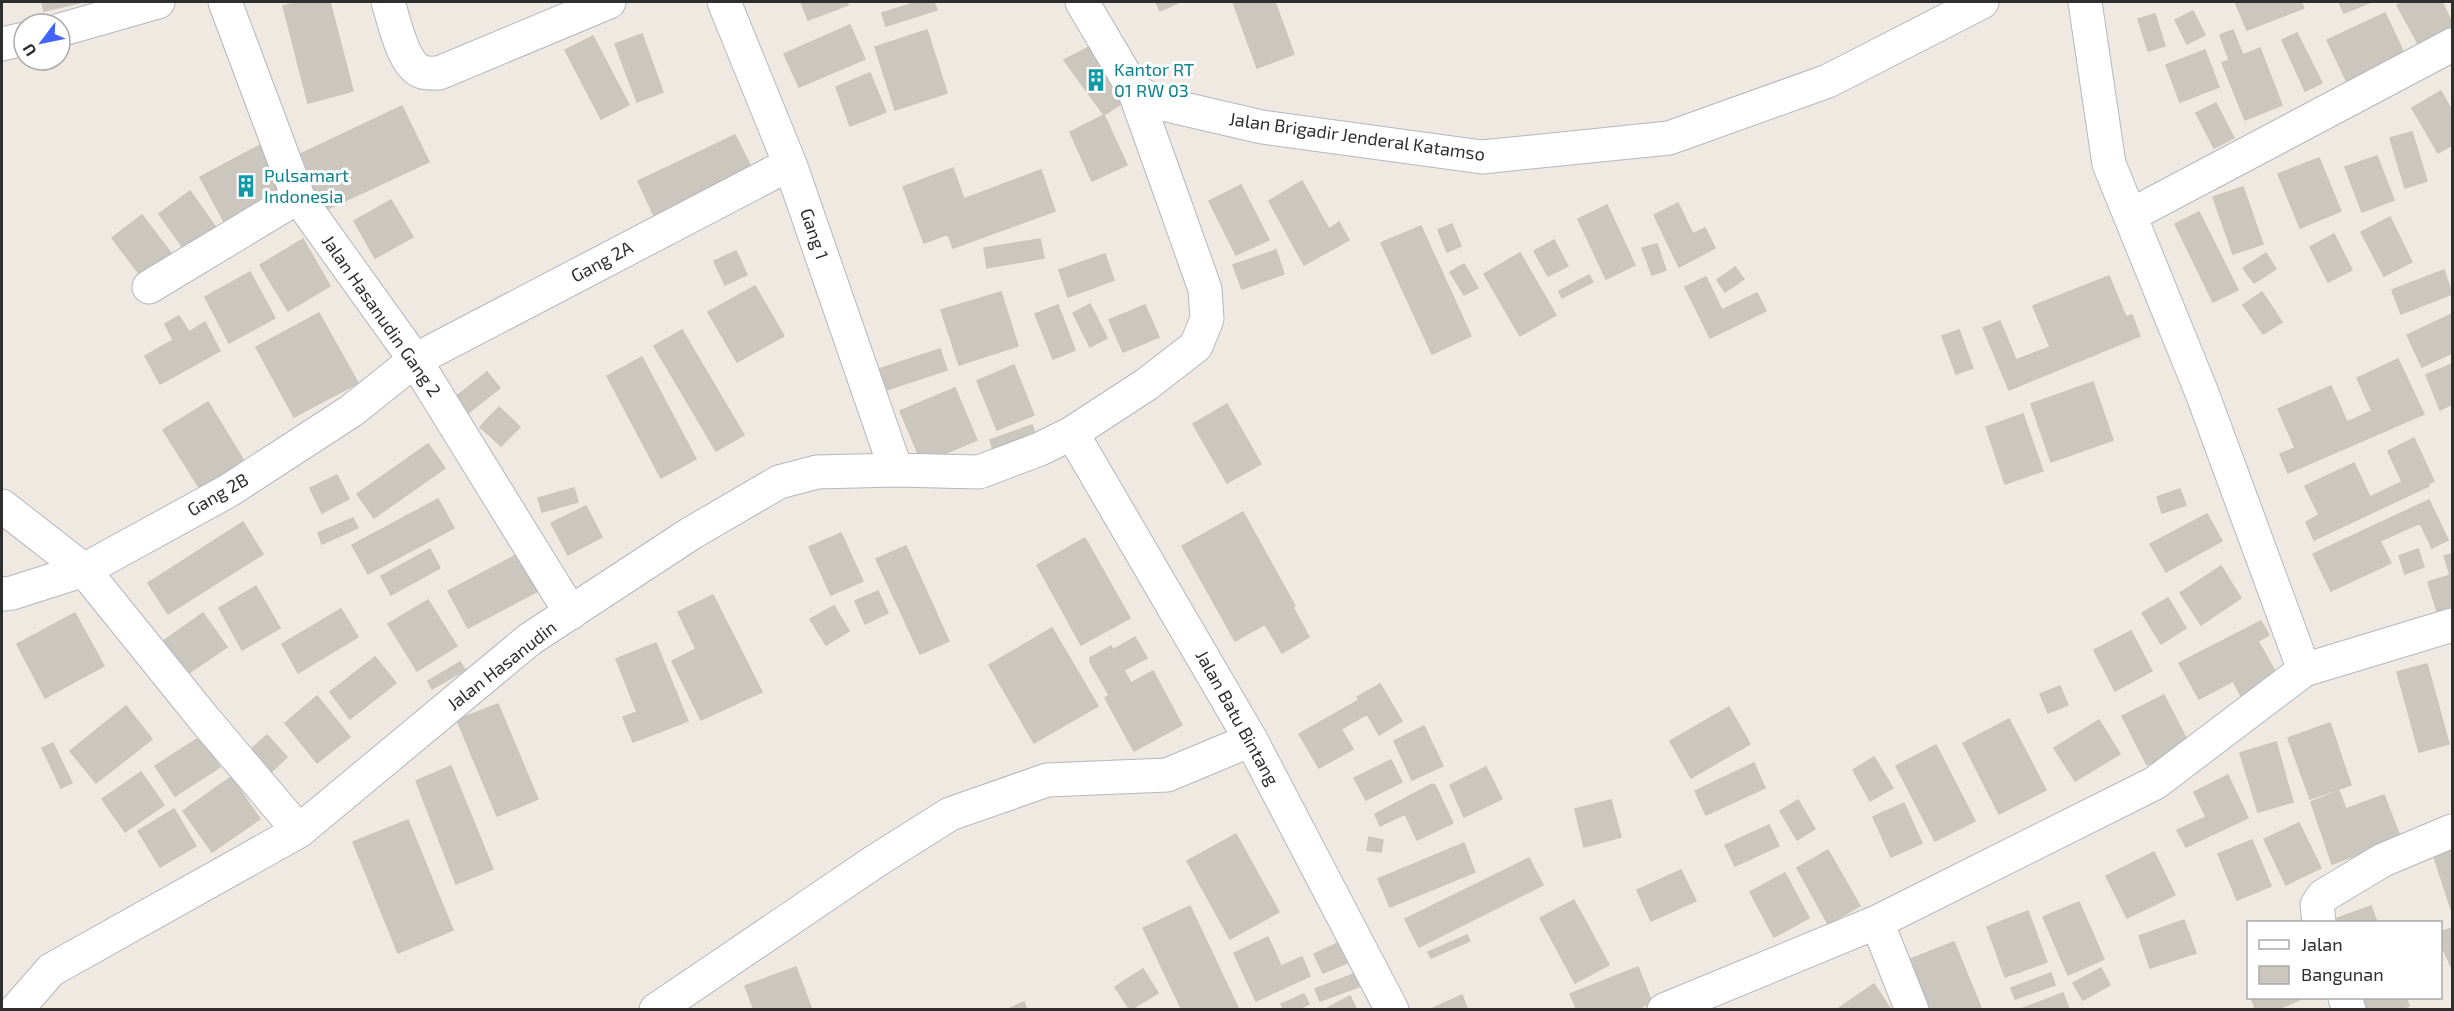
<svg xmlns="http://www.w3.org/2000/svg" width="2454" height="1011" viewBox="0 0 2454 1011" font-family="'Exo 2',sans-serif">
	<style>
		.building { fill: #cbc7bf; stroke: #cbc5ba; stroke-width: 1.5 }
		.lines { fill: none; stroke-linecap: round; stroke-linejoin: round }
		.minor-casing { stroke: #b4b7c1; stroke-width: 35 }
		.minor { stroke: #fff; stroke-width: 33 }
		.labels { text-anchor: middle; stroke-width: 6; stroke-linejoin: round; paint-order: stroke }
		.culture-label { font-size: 18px; fill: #0d838f; stroke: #fff; text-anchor: start }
		.street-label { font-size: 18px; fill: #2e2e2e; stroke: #fff }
	</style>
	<rect width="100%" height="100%" fill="#efe9e1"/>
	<path class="building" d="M42,2H83L44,11Z
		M299,2H330L353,91L308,103L283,6Z
		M801,2H847L848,5L808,20Z
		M917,2H934L937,10L886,26L882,13Z
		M1156,2H1180L1160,11Z
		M1233,2H1275L1294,54L1257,68Z
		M2235,2H2301L2304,8L2247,30Z
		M2339,2H2371L2344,13Z
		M2404,2H2442L2452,23V34L2421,49L2397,5Z
		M2193,11L2205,35L2187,44L2175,20Z
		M2385,13L2405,55L2347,82L2327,40Z
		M2155,14L2165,46L2148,51L2138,19Z
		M850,25L865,59L799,87L784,54Z
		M927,30L947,93L895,110L875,47Z
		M2233,30L2243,55L2260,48L2282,105L2245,120L2222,63L2229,60L2220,35Z
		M2297,33L2322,83L2305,91L2282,40Z
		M642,34L663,92L637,102L615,44Z
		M593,36L629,105L601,119L565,50Z
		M1089,47L1127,100L1104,115L1064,60Z
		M2205,50L2219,87L2180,102L2166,65Z
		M870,73L886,112L850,126L836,87Z
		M2441,91L2452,111V145L2438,153L2412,108Z
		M2216,103L2234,138L2214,148L2196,113Z
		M402,106L429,162L321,212L294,157Z
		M1104,115L1127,165L1092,181L1070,132Z
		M2412,132L2427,181L2405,188L2390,138Z
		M735,135L755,175L657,222L638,181Z
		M264,143L292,195L228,229L200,177Z
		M2377,156L2394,200L2362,212L2345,167Z
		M2319,158L2341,211L2300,228L2278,174Z
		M953,168L964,199L1041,170L1055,211L953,248L948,234L924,243L903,187Z
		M1302,181L1329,229L1339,222L1349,240L1304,265L1269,201Z
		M1241,185L1269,240L1236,255L1209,201Z
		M2243,187L2263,244L2233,254L2213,197Z
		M190,191L217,229L186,252L159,214Z
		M391,200L413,237L375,258L354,221Z
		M1678,203L1693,234L1705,228L1715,248L1679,267L1654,215Z
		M1607,205L1635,265L1606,279L1578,219Z
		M2199,212L2238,290L2213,302L2175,224Z
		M142,215L174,257L144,280L112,238Z
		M2390,217L2412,262L2384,276L2361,232Z
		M1452,224L1461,246L1447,252L1438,230Z
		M1421,226L1471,336L1432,354L1381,243Z
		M2334,234L2352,270L2328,282L2310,247Z
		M303,239L330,286L288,311L260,265Z
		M1040,239L1044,258L987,268L984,248Z
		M1554,240L1568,266L1548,276L1534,251Z
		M1657,244L1666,270L1652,275L1642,248Z
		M1276,250L1284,274L1242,289L1233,265Z
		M736,251L747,275L725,285L714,261Z
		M1520,253L1556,315L1520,336L1484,274Z
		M2266,253L2276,269L2254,283L2243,268Z
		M1105,254L1114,280L1068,297L1059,270Z
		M1464,264L1478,288L1464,295L1450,272Z
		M1735,267L1744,279L1725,292L1717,280Z
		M2444,270L2452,294L2401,314L2392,290Z
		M250,272L275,318L229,343L205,297Z
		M1589,275L1593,282L1562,298L1559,291Z
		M2109,276L2126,317L2132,315L2140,336L2009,390L1983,328L2000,321L2016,360L2050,347L2033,306Z
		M1706,277L1722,310L1757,293L1766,311L1710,338L1685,287Z
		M755,286L784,336L737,362L708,312Z
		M1001,292L1018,346L959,365L941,310Z
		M2262,292L2282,322L2263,334L2243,305Z
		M1090,304L1107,338L1090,347L1073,313Z
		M1058,305L1075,350L1053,359L1035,314Z
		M1145,305L1159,337L1123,352L1109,320Z
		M319,313L358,383L294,417L256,347Z
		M2452,314V353L2422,367L2407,335Z
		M179,316L189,332L205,322L220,351L160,384L145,356L173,340L165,324Z
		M682,330L744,435L716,451L654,346Z
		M1959,330L1973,368L1956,374L1942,336Z
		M940,349L947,370L883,391L876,370Z
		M642,357L696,459L661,478L607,376Z
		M2398,359L2424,414L2288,473L2280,454L2295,448L2278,409L2331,386L2347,422L2372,411L2357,378Z
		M2452,364V404L2440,410L2426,375Z
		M1014,365L1034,415L997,430L977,381Z
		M487,372L500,388L462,418L449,402Z
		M2093,382L2113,440L2051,462L2031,404Z
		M955,388L977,440L922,463L900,411Z
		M208,402L244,461L200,489L163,430Z
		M1227,404L1261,464L1227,483L1193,424Z
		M499,407L520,427L501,446L480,427Z
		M2023,414L2043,471L2005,484L1986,427Z
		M1032,425L1036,436L993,450L990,440Z
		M2414,438L2434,481L2428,484L2429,486L2314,540L2306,522L2319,515L2305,486L2354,463L2370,497L2402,482L2388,451Z
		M428,444L445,468L374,518L357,494Z
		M337,475L349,499L322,513L310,488Z
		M574,488L578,502L542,512L538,498Z
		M2180,489L2186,505L2162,513L2157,497Z
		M438,499L454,528L368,574L352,545Z
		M2429,500L2448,540L2432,548L2420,523L2380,541L2391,563L2331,591L2313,554Z
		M586,506L602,537L568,555L551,523Z
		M1243,512L1295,606L1293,607L1309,637L1282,653L1265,624L1235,641L1182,546Z
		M2207,514L2222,541L2166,572L2150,544Z
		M353,518L358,528L322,544L318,533Z
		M243,522L263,554L168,614L148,583Z
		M841,533L863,581L831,595L809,547Z
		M1085,538L1130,618L1081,645L1037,565Z
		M906,546L949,641L920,654L876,559Z
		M430,549L440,568L391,595L381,576Z
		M2418,549L2424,567L2405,574L2399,556Z
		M518,554L538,591L468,628L448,591Z
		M2452,554V606L2437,611L2428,582L2450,575L2444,556Z
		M2221,566L2241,598L2201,625L2180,593Z
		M256,586L280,628L242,650L219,608Z
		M878,591L888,613L865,624L855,601Z
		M713,595L762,692L701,720L672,661L696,649L678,612Z
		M2168,598L2186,628L2161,644L2142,613Z
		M428,600L457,646L417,671L388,624Z
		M834,606L849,631L826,645L810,619Z
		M341,609L358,637L298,673L282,644Z
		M75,613L104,666L45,698L17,644Z
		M203,613L227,647L186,675L162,642Z
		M2261,621L2269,635L2258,641L2281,682L2244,702L2233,681L2199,699L2179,663Z
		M1052,628L1098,706L1034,743L989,665Z
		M2131,631L2152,671L2115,691L2094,650Z
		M1135,637L1147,658L1124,670L1131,683L1153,671L1182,725L1134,751L1105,698L1109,695L1090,662V658L1111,646L1113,650Z
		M656,643L688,721L633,742L623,717L637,712L616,659Z
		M375,657L396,683L350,719L330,692Z
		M460,662L465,670L432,689L428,681Z
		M2427,664L2449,744L2419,752L2397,672Z
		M1380,684L1402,721L1379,735L1367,714L1341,729L1353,749L1319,768L1299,734L1359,700L1357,697Z
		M2060,686L2068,705L2048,713L2040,694Z
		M2164,695L2189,744L2147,765L2122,716Z
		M317,696L350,737L317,763L285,723Z
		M498,704L538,799L497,816L457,720Z
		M126,706L152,739L96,783L70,751Z
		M1729,707L1750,744L1691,778L1670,741Z
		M2009,719L2046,790L1999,814L1963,743Z
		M2099,720L2120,754L2075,781L2054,748Z
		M2330,723L2351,785L2310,799L2288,738Z
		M1424,726L1443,766L1412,780L1394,741Z
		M267,735L287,757L269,774L248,752Z
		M200,737L220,767L175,796L155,766Z
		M2276,742L2293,802L2258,812L2240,753Z
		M53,743L72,783L61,788L42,748Z
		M1936,745L1975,821L1935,841L1896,766Z
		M1874,757L1893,788L1870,801L1853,770Z
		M1391,760L1402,782L1366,800L1354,778Z
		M1754,763L1765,788L1706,815L1695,791Z
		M451,766L493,869L456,884L416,781Z
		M1486,767L1502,799L1464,817L1450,785Z
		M141,772L164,805L125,832L102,799Z
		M2228,775L2248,818L2186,847L2177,830L2206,817L2194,792Z
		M231,777L260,819L212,852L183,811Z
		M1432,784L1435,785L1453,823L1417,840L1405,814L1380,826L1375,814Z
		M2339,791L2346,809L2384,795L2401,839L2332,864L2311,802Z
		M1611,800L1621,837L1584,847L1575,809Z
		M1798,800L1815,829L1797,840L1780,811Z
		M1904,803L1922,843L1891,857L1873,817Z
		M174,809L196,846L160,867L138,831Z
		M408,820L453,930L398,953L353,842Z
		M2299,823L2321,868L2286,885L2264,839Z
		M1769,825L1779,846L1735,866L1725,845Z
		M1236,834L1279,912L1230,939L1187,861Z
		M1369,837L1383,840L1381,852L1367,850Z
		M2252,840L2271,886L2237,900L2218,854Z
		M1464,843L1475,872L1390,907L1378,879Z
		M1828,850L1860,906L1828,924L1797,868Z
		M2452,851V912L2434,857Z
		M2154,852L2175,895L2127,918L2106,876Z
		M1529,858L1543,885L1419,947L1405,919Z
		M1681,870L1696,901L1651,921L1637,890Z
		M1785,873L1809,918L1774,937L1750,892Z
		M1574,900L1609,965L1575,983L1540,918Z
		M2079,902L2104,959L2068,975L2043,917Z
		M1190,906L1239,1010H1182L1143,928Z
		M2371,906L2377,922H2327Z
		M2028,911L2047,962L2005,977L1987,927Z
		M2184,920L2196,953L2150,968L2139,936Z
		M2452,928V969L2440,942V932Z
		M1467,935L1470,941L1431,958L1428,952Z
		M1268,937L1281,966L1302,957L1310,976L1256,1001L1234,953Z
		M1954,942L1982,1010H1922L1903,962Z
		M1338,943L1347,963L1323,973L1314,954Z
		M796,967L812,1010H754L745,986Z
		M1638,967L1652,1002L1635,1010H1577L1570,994Z
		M2101,968L2110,985L2083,1000L2073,983Z
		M1143,969L1158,993L1130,1010L1115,987Z
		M1356,973L1361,986L1320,1001L1315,989Z
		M2051,973L2055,985L2015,999L2011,988Z
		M1874,984L1891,1010H1840L1839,1008Z
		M2063,993L2069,1009L2018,1010Z
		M1304,994L1309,1004L1297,1010H1284L1281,1004Z
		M1462,995L1468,1010H1429Z
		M1350,996L1357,1010H1324Z
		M2251,998H2303L2276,1010H2256Z
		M2352,998H2406L2409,1006L2401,1010H2357Z
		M1024,1002L1027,1010H1006Z"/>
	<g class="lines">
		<g class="minor-casing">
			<path id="minor" d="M225,2L298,197L415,360L571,613
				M388,2C394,20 402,62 420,71C426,74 433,73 439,73L609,2
				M724,2L790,164L896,470
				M1082,2L1134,90L1154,102L1262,127L1482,157L1669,138L1828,81L1982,2
				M2085,2L2109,164L2202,393L2304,670
				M60,30L158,2
				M2,44L24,39
				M2131,215L2452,45
				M149,287L298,197
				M1072,433L1251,740L1392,1010
				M2,506L84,570L205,720L299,831
				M2,594L12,593L84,570L228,491L351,411L415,360L790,164
				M1877,922L1912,1010
				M2319,922L2317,905L2323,896L2383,860L2452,831
				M2345,998L2349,1010
				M16,1010L51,970L299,831L530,639L690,534L779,482L817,472L896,470L979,472L1040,449L1072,433L1147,384L1196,346L1207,319L1205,289L1134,90
				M656,1010L874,862L950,814L1047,780L1167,775L1251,740
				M1664,1010L1877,922L2155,783L2304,670L2452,625"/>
		</g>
		<use href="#minor" class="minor"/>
	</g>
	<defs>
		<g id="building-bare" transform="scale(1.8)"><path d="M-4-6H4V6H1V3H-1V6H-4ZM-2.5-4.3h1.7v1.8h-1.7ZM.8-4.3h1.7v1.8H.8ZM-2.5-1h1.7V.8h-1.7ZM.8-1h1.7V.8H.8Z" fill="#0f9aa8" stroke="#fff" stroke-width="2.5" paint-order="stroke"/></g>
	</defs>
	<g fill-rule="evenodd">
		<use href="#building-bare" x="1096" y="80"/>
		<use href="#building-bare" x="246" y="186"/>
	</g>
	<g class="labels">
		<g class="culture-label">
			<text x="1114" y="76">Kantor RT<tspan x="1114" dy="21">01 RW 03</tspan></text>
			<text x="264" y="182">Pulsamart<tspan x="264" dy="21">Indonesia</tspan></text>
		</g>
		<g class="street-label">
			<text transform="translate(1357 137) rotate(8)" y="6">Jalan Brigadir Jenderal Katamso</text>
			<text transform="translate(814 234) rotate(71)" y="6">Gang 1</text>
			<text transform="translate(602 262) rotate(-28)" y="6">Gang 2A</text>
			<text transform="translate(381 316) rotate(55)" y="6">Jalan Hasanudin Gang 2</text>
			<text transform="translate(218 495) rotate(-30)" y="6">Gang 2B</text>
			<text transform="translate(502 666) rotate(-38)" y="6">Jalan Hasanudin</text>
			<text transform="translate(1237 718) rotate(61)" y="6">Jalan Batu Bintang</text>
		</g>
	</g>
	<rect width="2454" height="1011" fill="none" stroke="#2e2e2e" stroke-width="6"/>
	<rect x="2247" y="921" width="195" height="78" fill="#ffffff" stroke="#ababab" stroke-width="1.5"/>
	<rect x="2259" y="940" width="30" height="9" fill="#ffffff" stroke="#ababab" stroke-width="1.5"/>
	<text x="2301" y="951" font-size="18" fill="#2e2e2e">Jalan</text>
	<rect x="2259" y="966" width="30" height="18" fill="#cbc7bf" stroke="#ababab" stroke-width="1.5"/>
	<text x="2301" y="981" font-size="18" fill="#2e2e2e">Bangunan</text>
	<g transform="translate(42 42) rotate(238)"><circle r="28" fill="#ffffff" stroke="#ababab" stroke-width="1.5"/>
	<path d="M0-4.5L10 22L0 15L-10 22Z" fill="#4264fb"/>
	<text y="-9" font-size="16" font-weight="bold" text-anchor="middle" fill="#2e2e2e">U</text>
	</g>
</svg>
